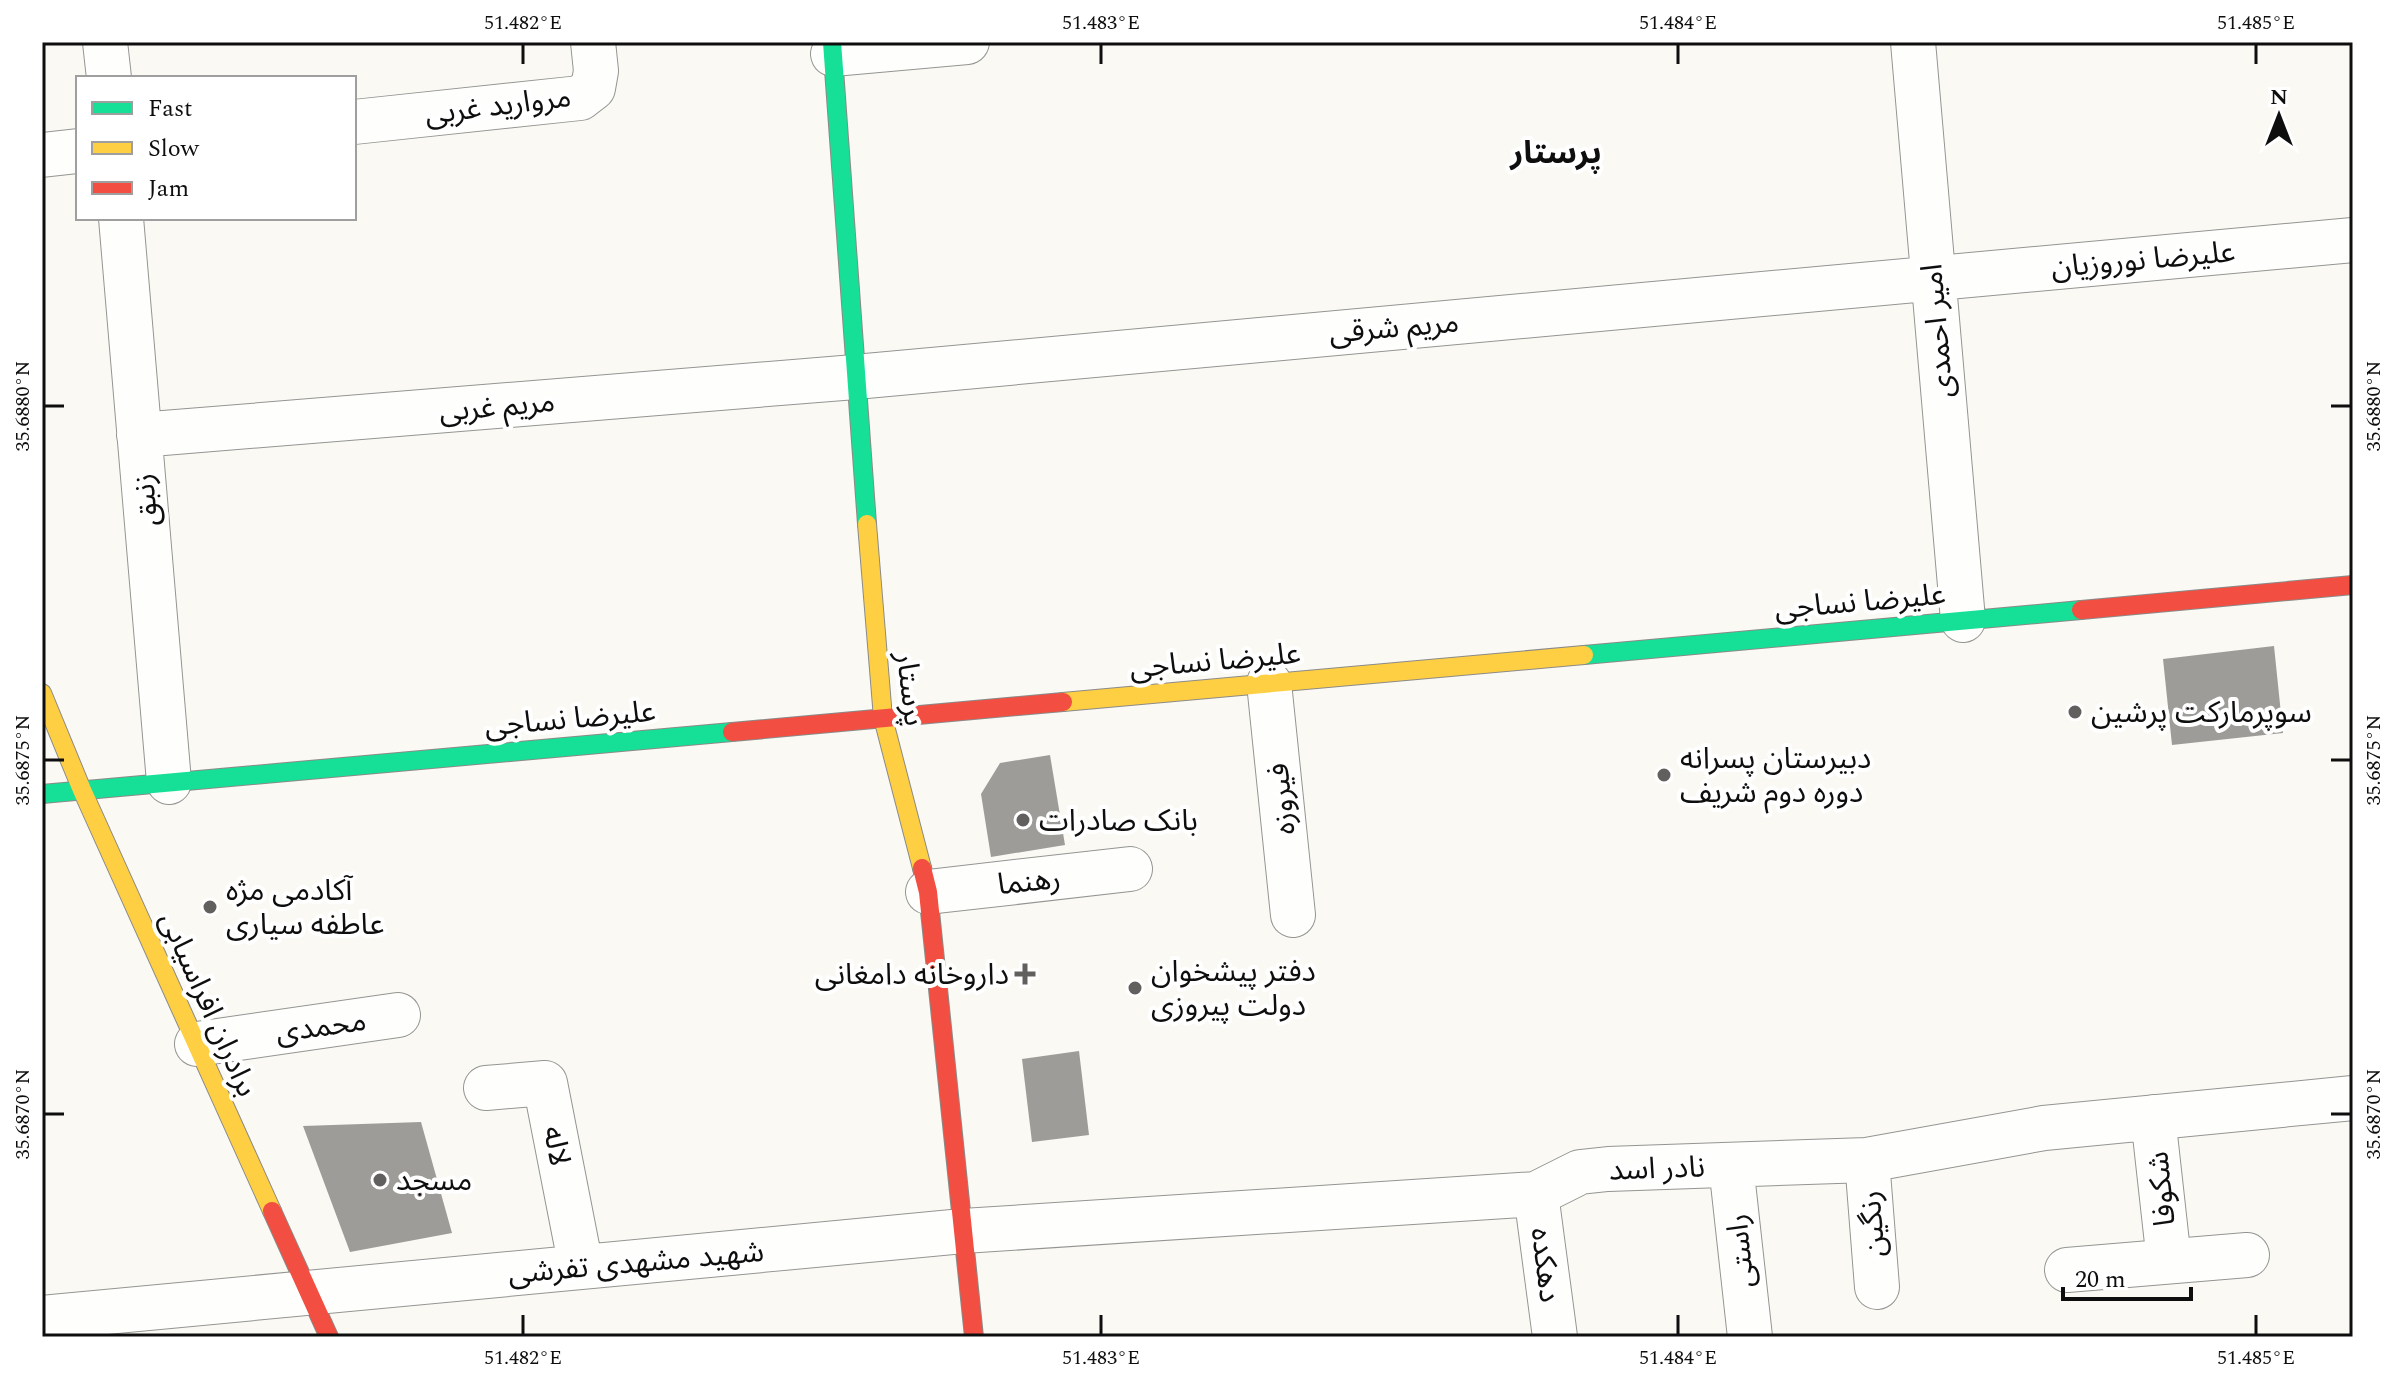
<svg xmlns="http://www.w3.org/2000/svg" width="2395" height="1379" viewBox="0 0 2395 1379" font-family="Spectral,'Noto Sans Arabic',serif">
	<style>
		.building { fill: #9e9c99 }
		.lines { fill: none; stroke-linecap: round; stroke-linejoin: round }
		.street-casing { stroke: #949492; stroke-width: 46 }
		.fast-casing { stroke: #8b8a88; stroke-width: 20 }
		.slow-casing { stroke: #8b8a88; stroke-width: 20 }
		.jam-casing { stroke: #8b8a88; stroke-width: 20 }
		.street { stroke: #fefefd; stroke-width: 44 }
		.fast { stroke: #16e098; stroke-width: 18 }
		.slow { stroke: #ffcf43; stroke-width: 18 }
		.jam { stroke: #f24e42; stroke-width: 18 }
		.ticks { fill: none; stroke: #0e0e0e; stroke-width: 3 }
		.poi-dot { fill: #61605e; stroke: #fff; stroke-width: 3 }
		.labels { text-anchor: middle; stroke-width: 8; stroke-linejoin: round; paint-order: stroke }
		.street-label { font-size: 30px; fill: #0e0e0e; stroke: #fff }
		.poi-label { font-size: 30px; fill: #0e0e0e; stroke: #fff; text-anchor: start }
		.neighbourhood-label { font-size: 32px; font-weight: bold; fill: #0e0e0e; stroke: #fff }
		.neatline { fill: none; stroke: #0e0e0e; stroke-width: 3 }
		.ticks-label { font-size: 20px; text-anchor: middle; fill: #0e0e0e }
	</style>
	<rect width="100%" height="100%" fill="#faf9f4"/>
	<path class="building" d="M2274,646L2283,733L2172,745L2163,659Z
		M1050,755L1065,845L991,857L981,794L1000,763Z
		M1079,1051L1089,1135L1032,1142L1022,1059Z
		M421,1122L452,1233L350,1252L303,1126Z"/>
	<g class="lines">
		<g class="street-casing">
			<path id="street" d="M105,42L109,78
				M1913,42L1963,620
				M833,54L967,42
				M354,122L580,98L593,88L596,71L593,42
				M42,155L78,151
				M121,218L169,782
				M139,435L855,377L2353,240
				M1269,683L1293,915
				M928,892L1130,869
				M197,1044L398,1015
				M486,1088L545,1083L581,1267
				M2153,1117L2169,1261
				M1867,1160L1877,1287
				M1731,1165L1750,1337
				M1536,1194L1555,1337
				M2067,1270L2247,1255
				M42,1318L963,1231L1536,1194L1580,1172L1608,1169L1867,1160L2044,1128L2353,1098"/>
		</g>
		<g class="fast-casing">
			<path id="fast" d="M832,42L867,524
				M1584,655L2081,610
				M42,794L732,732"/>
		</g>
		<g class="slow-casing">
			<path id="slow" d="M867,524L883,718L922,868
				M42,693L82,790L272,1211
				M1063,702L1584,655"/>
		</g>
		<g class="jam-casing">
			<path id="jam" d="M2081,610L2353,585
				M732,732L1063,702
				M922,868L928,892L974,1337
				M272,1211L329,1337"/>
		</g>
		<use href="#street" class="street"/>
		<use href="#fast" class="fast"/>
		<use href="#slow" class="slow"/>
		<use href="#jam" class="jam"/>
	</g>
	<path class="ticks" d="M523,44V64M1101,44V64M1678,44V64M2256,44V64M44,406H64M2331,406H2351M44,760H64M2331,760H2351M44,1114H64M2331,1114H2351M523,1315V1335M1101,1315V1335M1678,1315V1335M2256,1315V1335"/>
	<g class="poi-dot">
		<circle cx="2075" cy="712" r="8"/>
		<circle cx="1664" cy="775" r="8"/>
		<circle cx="1023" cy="820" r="8"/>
		<circle cx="210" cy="907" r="8"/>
		<path d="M1021 962h8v8h8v8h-8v8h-8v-8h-8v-8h8z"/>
		<circle cx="1135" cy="988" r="8"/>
		<circle cx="380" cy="1180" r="8"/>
	</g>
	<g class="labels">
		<g class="street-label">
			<text transform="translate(498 105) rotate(-7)" y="10">مروارید غربی</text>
			<text transform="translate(2143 259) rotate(-5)" y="10">علیرضا نوروزیان</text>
			<text transform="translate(1394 327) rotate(-5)" y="10">مریم شرقی</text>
			<text transform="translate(1937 331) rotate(-95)" y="10">امیر احمدی</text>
			<text transform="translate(497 406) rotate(-5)" y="10">مریم غربی</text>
			<text transform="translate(145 500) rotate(-95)" y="10">زنبق</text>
			<text transform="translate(1860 601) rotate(-5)" y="10">علیرضا نساجی</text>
			<text transform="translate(1215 660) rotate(-5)" y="10">علیرضا نساجی</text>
			<text transform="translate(911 689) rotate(83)" y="10">پرستار</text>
			<text transform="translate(570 718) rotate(-5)" y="10">علیرضا نساجی</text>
			<text transform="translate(1281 799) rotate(-96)" y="10">فیروزه</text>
			<text transform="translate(1029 881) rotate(-6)" y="10">رهنما</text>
			<text transform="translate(209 1004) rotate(66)" y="10">برادران افراسیابی</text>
			<text transform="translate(321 1026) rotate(-8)" y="10">محمدی</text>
			<text transform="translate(557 1146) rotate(79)" y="10">لاله</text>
			<text transform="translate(1657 1168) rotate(-2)" y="10">نادر اسد</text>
			<text transform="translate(2161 1189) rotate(-96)" y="10">شکوفا</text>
			<text transform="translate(1872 1224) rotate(-95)" y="10">رنگین</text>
			<text transform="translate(1740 1251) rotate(-96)" y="10">راستی</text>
			<text transform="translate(636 1262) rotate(-5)" y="10">شهید مشهدی تفرشی</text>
			<text transform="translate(1546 1265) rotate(83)" y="10">دهکده</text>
		</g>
		<g class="poi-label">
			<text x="2091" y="722">سوپرمارکت پرشین</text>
			<text x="1680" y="768">دبیرستان پسرانه<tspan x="1680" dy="34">دوره دوم شریف</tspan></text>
			<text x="1039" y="830">بانک صادرات</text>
			<text x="226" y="900">آکادمی مژه<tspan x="226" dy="34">عاطفه سیاری</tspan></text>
			<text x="1151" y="981">دفتر پیشخوان<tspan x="1151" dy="34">دولت پیروزی</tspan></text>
			<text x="1009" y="984" text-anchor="end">داروخانه دامغانی</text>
			<text x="396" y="1190">مسجد</text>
		</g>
		<g class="neighbourhood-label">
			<text x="1556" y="163">پرستار</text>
		</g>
	</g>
	<rect width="2395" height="1379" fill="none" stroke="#ffffff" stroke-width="88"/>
	<rect x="76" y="76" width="280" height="144" fill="#ffffff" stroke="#9f9f9f" stroke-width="2"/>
	<rect x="92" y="102" width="40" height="12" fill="#16e098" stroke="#9f9f9f" stroke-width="2"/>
	<text x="148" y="116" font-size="24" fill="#0e0e0e">Fast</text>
	<rect x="92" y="142" width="40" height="12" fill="#ffcf43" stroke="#9f9f9f" stroke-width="2"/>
	<text x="148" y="156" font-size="24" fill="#0e0e0e">Slow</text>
	<rect x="92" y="182" width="40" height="12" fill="#f24e42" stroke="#9f9f9f" stroke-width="2"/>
	<text x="148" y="196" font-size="24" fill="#0e0e0e">Jam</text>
	<g transform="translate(2279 116)" stroke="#ffffff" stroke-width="6" paint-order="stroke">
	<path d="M0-6L14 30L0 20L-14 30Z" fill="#0e0e0e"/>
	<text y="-12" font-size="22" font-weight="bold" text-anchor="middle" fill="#0e0e0e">N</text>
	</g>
	<path d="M2063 1287v12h128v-12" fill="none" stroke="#0e0e0e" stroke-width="4"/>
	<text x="2075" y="1287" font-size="24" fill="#0e0e0e" stroke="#ffffff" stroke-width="6" paint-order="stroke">20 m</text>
	<rect x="44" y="44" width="2307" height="1291" class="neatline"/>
	<g class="ticks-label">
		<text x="523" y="29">51.482°E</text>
		<text x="1101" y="29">51.483°E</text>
		<text x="1678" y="29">51.484°E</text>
		<text x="2256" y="29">51.485°E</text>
		<text transform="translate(22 406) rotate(-90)" y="7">35.6880°N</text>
		<text transform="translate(2373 406) rotate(-90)" y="7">35.6880°N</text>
		<text transform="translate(22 760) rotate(-90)" y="7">35.6875°N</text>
		<text transform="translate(2373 760) rotate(-90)" y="7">35.6875°N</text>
		<text transform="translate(22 1114) rotate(-90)" y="7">35.6870°N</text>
		<text transform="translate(2373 1114) rotate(-90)" y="7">35.6870°N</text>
		<text x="523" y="1364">51.482°E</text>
		<text x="1101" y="1364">51.483°E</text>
		<text x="1678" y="1364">51.484°E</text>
		<text x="2256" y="1364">51.485°E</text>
	</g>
</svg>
